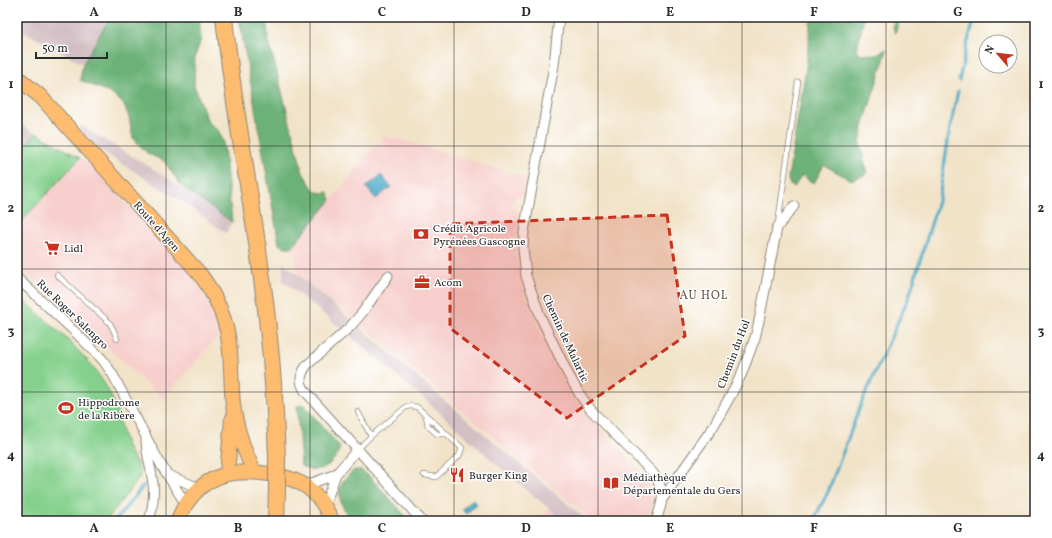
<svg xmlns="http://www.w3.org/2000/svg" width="1052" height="538" viewBox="0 0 1052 538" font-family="Vollkorn,serif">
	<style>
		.built { fill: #f7d0cd }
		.industrial { fill: #d2bec3 }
		.green { fill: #85d08d; stroke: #587e5c }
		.forest { fill: #6cb278; stroke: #4c6e52 }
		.water { fill: #44a8c4; stroke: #386a78 }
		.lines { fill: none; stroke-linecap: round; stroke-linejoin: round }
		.stream { stroke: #44a8c4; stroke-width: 3 }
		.lane-casing { stroke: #8e877a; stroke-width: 6 }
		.street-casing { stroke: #8e877a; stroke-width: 11 }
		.primary-casing { stroke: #8e877a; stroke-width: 16 }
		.highway-casing { stroke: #8e877a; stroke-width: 18 }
		.lane { stroke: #fff; stroke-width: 4.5 }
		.street { stroke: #fff; stroke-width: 9 }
		.primary { stroke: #fdbc6f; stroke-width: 14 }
		.highway { stroke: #fdbc6f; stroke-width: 16 }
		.highway-bridge-casing { stroke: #8e877a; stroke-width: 18; stroke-linecap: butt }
		.highway-bridge { stroke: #fdbc6f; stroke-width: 16 }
		.marked { fill: #c8321e; fill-opacity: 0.2; stroke: #c8321e; stroke-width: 3; stroke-dasharray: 8 5; stroke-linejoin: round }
		.grid { fill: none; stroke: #2b2b2b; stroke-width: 1; stroke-opacity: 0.55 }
		.labels { text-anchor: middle; stroke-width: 3; stroke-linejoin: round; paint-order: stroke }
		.street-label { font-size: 11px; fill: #2b2b2b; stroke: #fff }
		.poi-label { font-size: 11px; fill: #2b2b2b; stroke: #fff; text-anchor: start }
		.neighbourhood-label { font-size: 12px; letter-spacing: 1px; fill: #635146; stroke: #fff }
		.neatline { fill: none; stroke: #2b2b2b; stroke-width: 1.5 }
		.grid-label { font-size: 13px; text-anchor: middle; font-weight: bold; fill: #2b2b2b }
	</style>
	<rect width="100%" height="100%" fill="#fff"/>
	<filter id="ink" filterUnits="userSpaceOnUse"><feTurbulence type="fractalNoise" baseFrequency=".025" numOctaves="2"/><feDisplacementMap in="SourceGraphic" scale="8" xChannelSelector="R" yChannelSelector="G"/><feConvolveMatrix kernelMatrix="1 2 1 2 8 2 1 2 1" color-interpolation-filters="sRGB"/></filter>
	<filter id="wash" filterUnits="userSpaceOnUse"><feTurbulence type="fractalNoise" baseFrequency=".012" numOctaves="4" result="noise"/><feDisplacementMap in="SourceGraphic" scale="16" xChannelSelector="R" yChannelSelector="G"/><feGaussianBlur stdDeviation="0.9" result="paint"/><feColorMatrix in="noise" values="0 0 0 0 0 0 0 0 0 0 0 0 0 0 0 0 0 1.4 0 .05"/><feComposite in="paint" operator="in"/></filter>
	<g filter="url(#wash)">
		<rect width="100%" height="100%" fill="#f1e3c8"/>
		<path class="built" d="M384,136L406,141L527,178L524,197H516L512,204L519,217L514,243L516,257L526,298L550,357L571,394L606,435L650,482L653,501L647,521H592L365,328L299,275L292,247Z
			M80,158L90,163L192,276L208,302L220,334L163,399L17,263V226Z
			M550,509L564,521H537Z"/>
		<path class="industrial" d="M17,17H110L83,64L23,31L17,39Z
			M17,122L36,133L17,155Z
			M81,126L155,170L232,222L226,233L181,201L89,143L79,130Z
			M283,263L299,275L437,394L588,521H564L497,465L428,402L342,329L283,281Z"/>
		<path class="green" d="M36,133L80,158L17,226V155Z
			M17,294C49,324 96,359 113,400C119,414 120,430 126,444C130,456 141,464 140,477L106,521H17Z"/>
		<path class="forest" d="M110,17H199L201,39L195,56L194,85L208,122L218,130L223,140L232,222L182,187L164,161L147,153L133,138L129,117L124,105L117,98L106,91L80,80L83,64Z
			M239,17H267L268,38L303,173L314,190L320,193L328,192L331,200L292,247H285L279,244Z
			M811,17H864L856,53L877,55L886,49V53L864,123L860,142L867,174L851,180L824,165L814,183L808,180L803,174L794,187L790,185L788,179L806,68Z
			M894,17H901L895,33L893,26Z
			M304,405L340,447C334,466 319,475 301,466L297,406Z
			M354,470H361L370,477L410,521C398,521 359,524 351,518C346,514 343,508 341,502C337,485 343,481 354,470Z"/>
		<path class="water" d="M381,175L391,187L376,199L366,187Z
			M473,499L477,504L466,514L462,509Z"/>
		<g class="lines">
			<path class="stream" d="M959,81L966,48L975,17
				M115,521L144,485
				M813,521L828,492L861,404L909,297L939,198L950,128L958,91"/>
		</g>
	</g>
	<g filter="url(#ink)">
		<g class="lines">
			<g class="lane-casing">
				<path id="lane" d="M778,223L798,82
					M57,275L109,322L114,331L117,339
					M358,412L371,436
					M426,416L428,426L437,434H446
					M357,450L371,436L406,407L410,406L417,407L462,448L459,456L436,477L424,475"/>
			</g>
			<g class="street-casing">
				<path id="street" d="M559,17L554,65L524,232L523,248L526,276L541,318L567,372L580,395L591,410L653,473C667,494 663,499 656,521
					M388,276L362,313L350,327L307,365C300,375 299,381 305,391L422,521
					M17,278L75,332L103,360L113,375L160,463L185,503
					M146,439C146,452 150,464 152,477C155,491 153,507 149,521
					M168,475L199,488
					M305,486L336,474
					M663,498L713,427L732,393L742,373L755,338L759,321L777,228L794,206
					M325,505L336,474L357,450"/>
			</g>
			<g class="primary-casing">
				<path id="primary" d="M17,77L41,97L200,274C210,288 218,301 223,317C233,345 230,375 233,405C236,428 244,450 254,472
					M227,473L232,420
					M178,521C181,511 186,503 193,495C213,471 240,470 269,474C282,476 296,479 307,487C319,496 326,507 332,521"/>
			</g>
			<g class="highway-casing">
				<path id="highway" d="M224,17C232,98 248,177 259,257C269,324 275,390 277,457
					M276,521L277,490"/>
			</g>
			<use href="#lane" class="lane"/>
			<use href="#street" class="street"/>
			<use href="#primary" class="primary"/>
			<use href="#highway" class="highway"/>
			<g class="highway-bridge-casing">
				<path id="highway-bridge" d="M277,490V457"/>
			</g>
			<use href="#highway-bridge" class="highway-bridge"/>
		</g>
	</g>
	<path class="marked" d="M667,215L685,336L567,418L450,328V224Z"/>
	<path class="grid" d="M166,17V521M310,17V521M454,17V521M598,17V521M742,17V521M886,17V521M17,146H1035M17,269H1035M17,392H1035"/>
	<defs>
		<g id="bank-bare" transform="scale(1.2)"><path d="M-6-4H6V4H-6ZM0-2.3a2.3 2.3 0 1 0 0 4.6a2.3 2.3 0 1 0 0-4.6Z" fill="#c8321e" stroke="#fff" stroke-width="2.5" paint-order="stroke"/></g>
		<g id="supermarket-bare" transform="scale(1.2)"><path d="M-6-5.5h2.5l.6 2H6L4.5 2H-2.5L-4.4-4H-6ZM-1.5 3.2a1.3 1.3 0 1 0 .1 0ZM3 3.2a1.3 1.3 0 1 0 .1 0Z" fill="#c8321e" stroke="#fff" stroke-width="2.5" paint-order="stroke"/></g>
		<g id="office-bare" transform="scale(1.2)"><path d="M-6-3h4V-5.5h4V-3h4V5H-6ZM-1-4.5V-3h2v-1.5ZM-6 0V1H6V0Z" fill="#c8321e" stroke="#fff" stroke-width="2.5" paint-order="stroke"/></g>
		<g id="stadium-bare" transform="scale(1.2)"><path d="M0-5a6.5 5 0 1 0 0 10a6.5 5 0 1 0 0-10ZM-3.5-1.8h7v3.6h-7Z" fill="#c8321e" stroke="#fff" stroke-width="2.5" paint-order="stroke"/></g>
		<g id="restaurant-bare" transform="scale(1.2)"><path d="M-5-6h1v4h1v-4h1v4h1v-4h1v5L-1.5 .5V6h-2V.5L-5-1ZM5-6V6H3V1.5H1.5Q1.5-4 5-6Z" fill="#c8321e" stroke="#fff" stroke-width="2.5" paint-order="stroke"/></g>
		<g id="library-bare" transform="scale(1.2)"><path d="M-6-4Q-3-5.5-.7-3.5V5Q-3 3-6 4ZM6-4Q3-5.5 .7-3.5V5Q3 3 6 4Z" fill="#c8321e" stroke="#fff" stroke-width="2.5" paint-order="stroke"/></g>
	</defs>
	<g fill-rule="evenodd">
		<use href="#bank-bare" x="421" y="234"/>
		<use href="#supermarket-bare" x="52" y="248"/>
		<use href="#office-bare" x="422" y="282"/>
		<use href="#stadium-bare" x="66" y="408"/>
		<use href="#restaurant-bare" x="457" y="475"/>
		<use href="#library-bare" x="611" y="483"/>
	</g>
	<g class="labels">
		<g class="street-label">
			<text transform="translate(157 226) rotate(48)" y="4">Route d'Agen</text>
			<text transform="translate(73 314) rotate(44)" y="4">Rue Roger Salengro</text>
			<text transform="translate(566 338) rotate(65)" y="4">Chemin de Malartic</text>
			<text transform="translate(733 354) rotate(-69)" y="4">Chemin du Hol</text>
		</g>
		<g class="poi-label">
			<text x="433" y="232">Crédit Agricole<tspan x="433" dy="13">Pyrénées Gascogne</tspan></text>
			<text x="64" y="252">Lidl</text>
			<text x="434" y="286">Acom</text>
			<text x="78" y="406">Hippodrome<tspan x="78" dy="13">de la Ribère</tspan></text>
			<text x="469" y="479">Burger King</text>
			<text x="623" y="481">Médiathèque<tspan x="623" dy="13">Départementale du Gers</tspan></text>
		</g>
		<g class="neighbourhood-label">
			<text x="704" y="299">AU HOL</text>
		</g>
	</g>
	<rect width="1052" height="538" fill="none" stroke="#fff" stroke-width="44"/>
	<g transform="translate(998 54) rotate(298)"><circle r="19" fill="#ffffff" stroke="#aaaaaa"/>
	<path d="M0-3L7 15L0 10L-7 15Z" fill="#c8321e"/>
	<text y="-6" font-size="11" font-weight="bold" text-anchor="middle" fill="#2b2b2b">N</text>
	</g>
	<path d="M36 52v6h71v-6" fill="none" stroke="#2b2b2b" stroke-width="2"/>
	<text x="42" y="52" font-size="12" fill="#2b2b2b" stroke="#ffffff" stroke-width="3" paint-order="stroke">50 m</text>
	<rect x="22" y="22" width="1008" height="494" class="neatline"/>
	<g class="grid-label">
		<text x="94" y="16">A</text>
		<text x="238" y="16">B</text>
		<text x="382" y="16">C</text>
		<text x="526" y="16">D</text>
		<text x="670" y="16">E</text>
		<text x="814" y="16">F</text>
		<text x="958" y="16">G</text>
		<text x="11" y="88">1</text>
		<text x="1041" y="88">1</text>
		<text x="11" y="212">2</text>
		<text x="1041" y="212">2</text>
		<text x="11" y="335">3</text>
		<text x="1041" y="335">3</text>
		<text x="11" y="459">4</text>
		<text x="1041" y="459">4</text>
		<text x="94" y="532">A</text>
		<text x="238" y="532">B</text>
		<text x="382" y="532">C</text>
		<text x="526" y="532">D</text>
		<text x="670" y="532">E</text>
		<text x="814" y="532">F</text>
		<text x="958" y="532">G</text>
	</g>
</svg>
